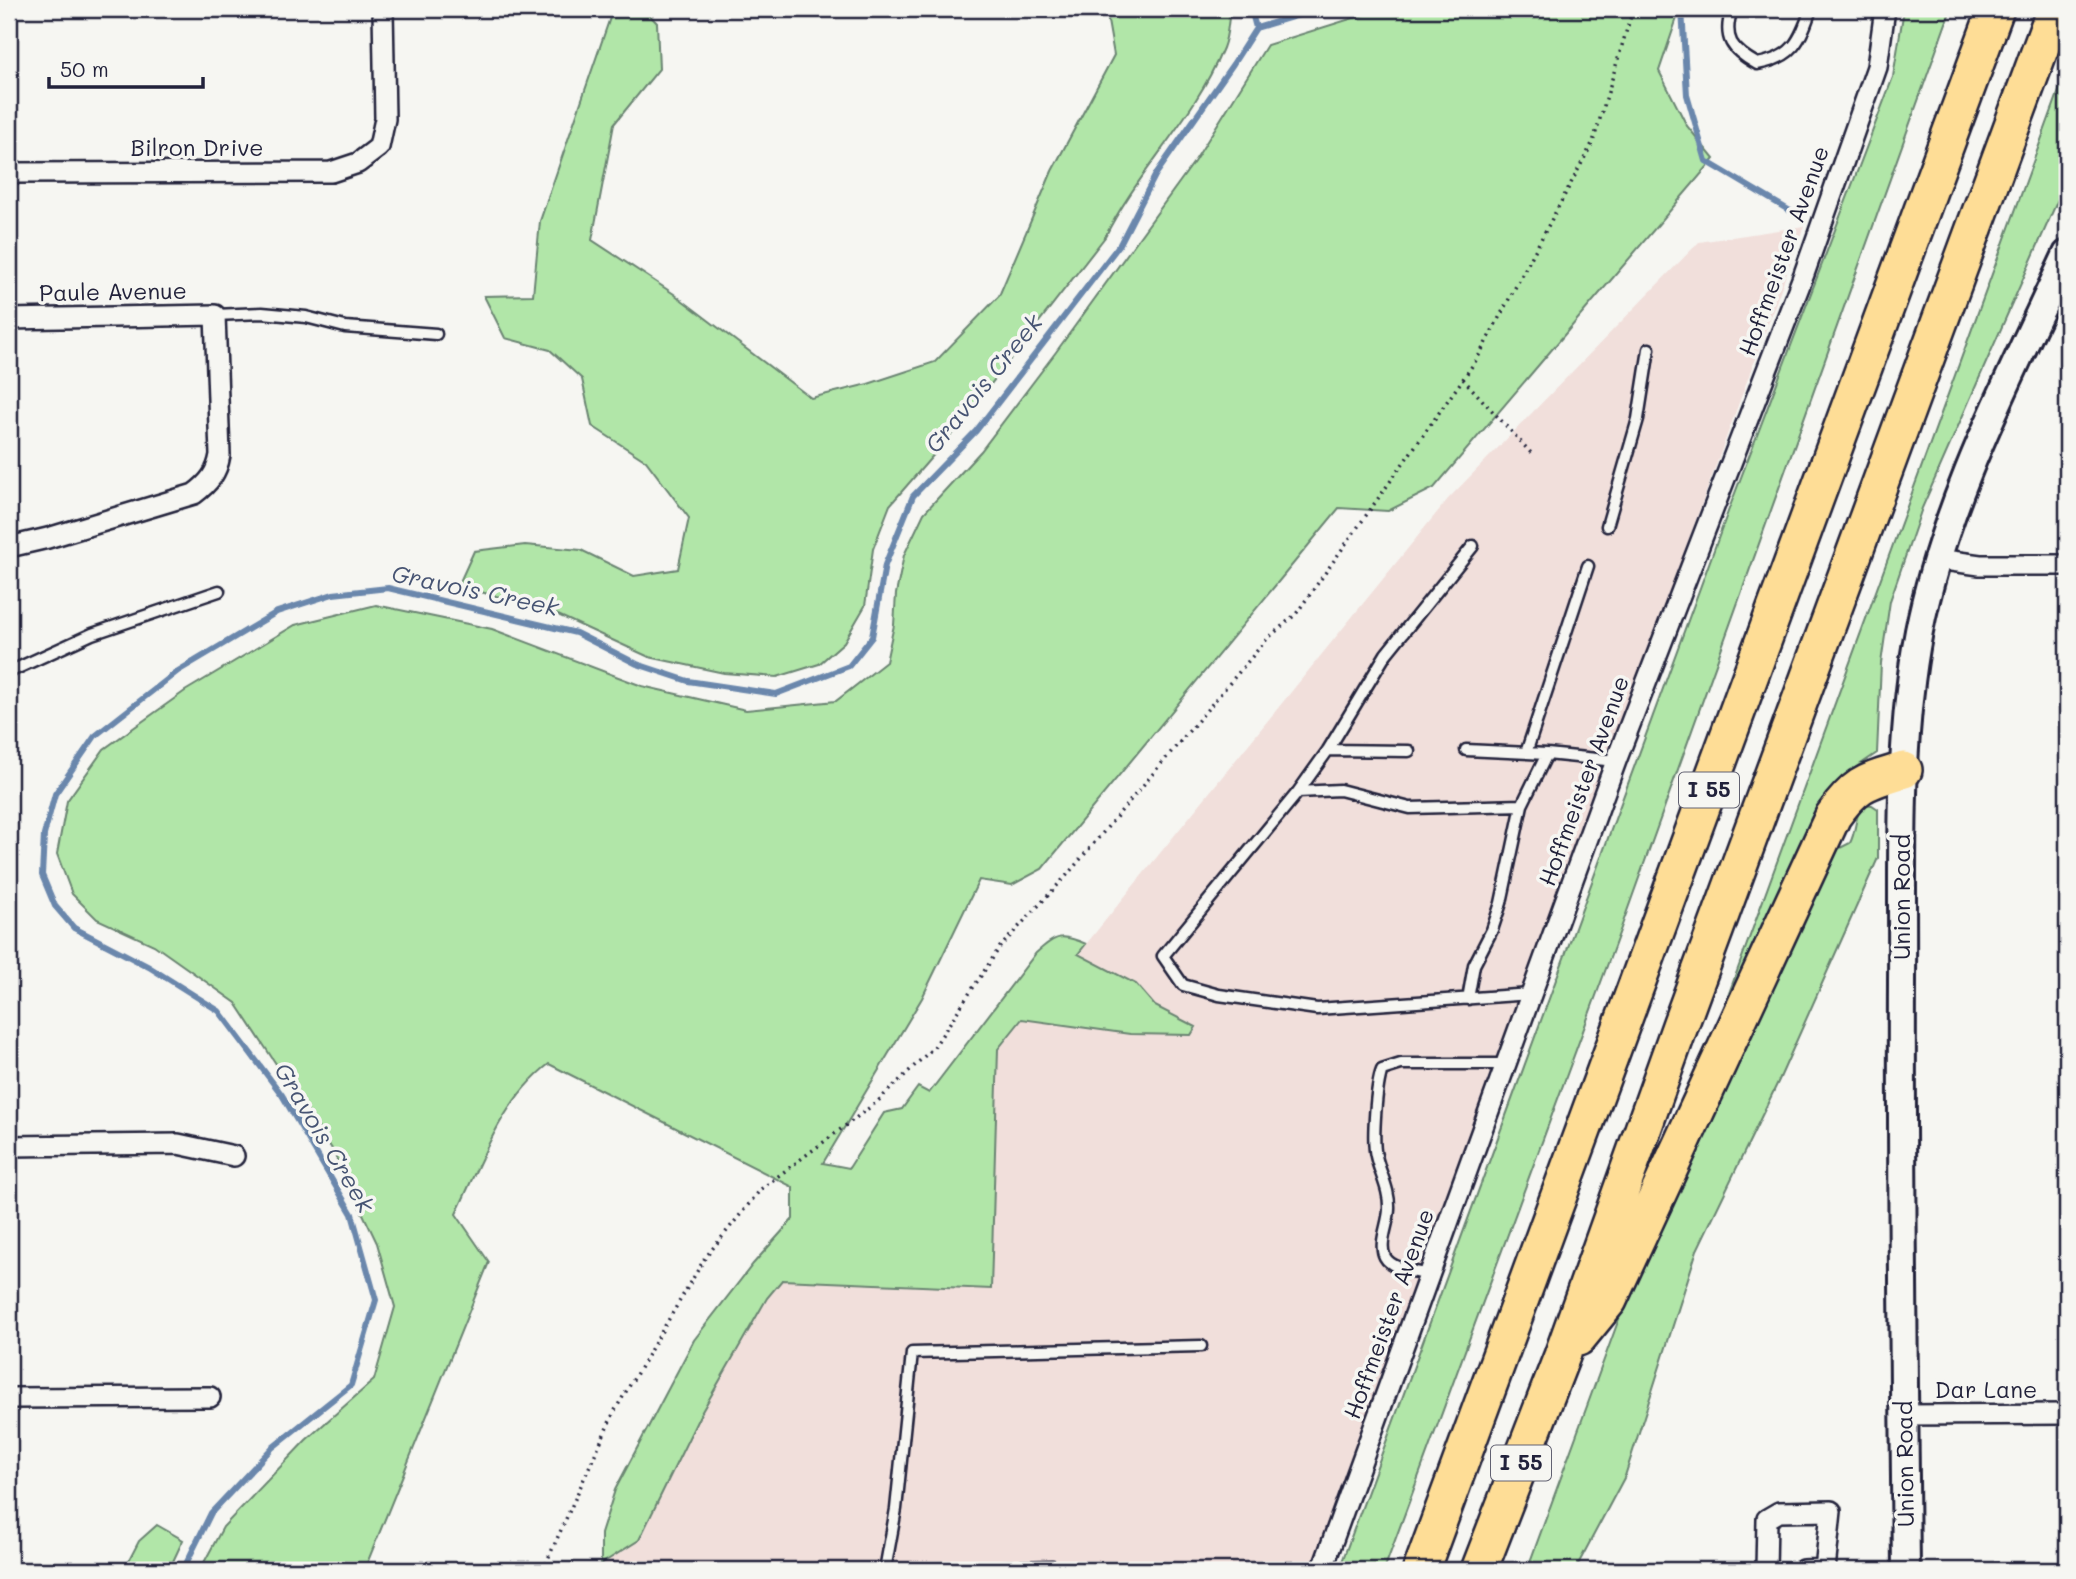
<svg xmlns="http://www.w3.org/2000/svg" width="2076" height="1579" viewBox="0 0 2076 1579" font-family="Mali,sans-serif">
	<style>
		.built { fill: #f1dfdb }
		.green { fill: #b1e6a8; stroke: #6a8472; stroke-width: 2 }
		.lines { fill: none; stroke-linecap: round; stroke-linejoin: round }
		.stream { stroke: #6b87ac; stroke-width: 6 }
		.service-casing { stroke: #22223b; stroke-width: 15 }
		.minor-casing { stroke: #22223b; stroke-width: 24 }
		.secondary-casing { stroke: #22223b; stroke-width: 32 }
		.motorway-casing { stroke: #22223b; stroke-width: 40 }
		.path { stroke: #22223b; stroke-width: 3.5; stroke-dasharray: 2 5; stroke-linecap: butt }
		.service { stroke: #f6f6f2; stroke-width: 10 }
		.minor { stroke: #f6f6f2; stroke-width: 19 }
		.secondary { stroke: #f6f6f2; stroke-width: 26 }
		.motorway { stroke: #fedd96; stroke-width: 35 }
		.labels { text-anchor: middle; stroke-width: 7; stroke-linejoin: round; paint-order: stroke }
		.shield { fill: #f6f6f2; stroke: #626272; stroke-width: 2 }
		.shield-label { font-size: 21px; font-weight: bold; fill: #22223b }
		.street-label { font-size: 23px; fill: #22223b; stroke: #f6f6f2 }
		.water-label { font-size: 24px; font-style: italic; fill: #475473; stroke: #f6f6f2 }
	</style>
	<rect width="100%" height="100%" fill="#f6f6f2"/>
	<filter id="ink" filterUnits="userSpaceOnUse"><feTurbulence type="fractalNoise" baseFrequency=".0143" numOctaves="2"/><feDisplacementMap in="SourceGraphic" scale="14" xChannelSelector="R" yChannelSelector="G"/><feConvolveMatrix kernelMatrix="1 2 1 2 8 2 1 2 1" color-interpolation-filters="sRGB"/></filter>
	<g filter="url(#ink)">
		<path class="built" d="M1804,226L1310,1570H349L366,1566L601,1564L639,1540L700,1415L767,1297L782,1280L991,1289L998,1048L1022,1019L1130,1034L1196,1027L1154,1006L1136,984L1078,954L1448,499L1699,242Z"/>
		<path class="green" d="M613,9H644L657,23L659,69L614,124L592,240L674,294L811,398L868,384L935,362L999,296L1052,171L1114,55L1108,21L1110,9L1230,10C1228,22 1228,36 1223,48C1195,117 1138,171 1105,237L956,429L890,505L873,549L865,606L844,642L819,664L777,677L724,673L649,657L545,609L458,586L474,551L525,545L581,550L634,576L678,569L689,518L646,461L592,426L582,379L550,350L505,338L484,296L533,295L540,221Z
			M1382,9H1680L1659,71L1687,126L1714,159L1434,488L1388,511L1339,508L1042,869L1012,885L979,880L922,998L823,1163L849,1168L884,1113L902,1109L918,1087L929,1093L1036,953C1056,935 1061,933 1086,944L1078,954L1136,984L1155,1006L1196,1027L1191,1035L1130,1034L1022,1019L998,1049L991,1289L782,1280L767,1298L700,1415L639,1540L601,1564V1534L615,1490L694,1340L753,1264L793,1219V1187L549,1064C502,1100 481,1162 456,1214L489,1262L366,1566L349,1570H200L223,1527L306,1440L374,1380L395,1307L377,1243L332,1149L236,1003L154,945L97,919L72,894L57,854L67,801L104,749L185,691L295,625L376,605L492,629L642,686L746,710L836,701L886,662L894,625L896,594L904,555L924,513L981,451L1056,352L1194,162L1267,45Z
			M1904,9H1951L1621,928L1384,1570H1339L1729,509L1893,77Z
			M2067,69V179L1922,508L1890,601L1881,663L1877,753L1849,772L1830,794L1713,1037Z
			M1863,804L1872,805L1878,809V858L1779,1080L1697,1250L1625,1476L1575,1570H1527L1631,1286L1663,1213L1838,849L1850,843C1857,830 1854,816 1863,804Z
			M157,1525L183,1540L169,1570H124L139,1541Z"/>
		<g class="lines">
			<path class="stream" d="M1682,9L1687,95L1706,161L1792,212
				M1256,28L1319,9
				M183,1570L211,1513L272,1448L351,1385L376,1300L352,1214L282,1095L219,1011L149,967L74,928L55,906L42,875L44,835L55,794L95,736L178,671L277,612L333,594L388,588L576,633L637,664L688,681L776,694L849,666L872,637L885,565L913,496L976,431L1120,244L1156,174L1233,64L1256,28L1251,9"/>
			<g class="service-casing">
				<path id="service" d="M1732,9C1722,39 1732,50 1757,64C1793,58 1800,41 1811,9
					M215,315L262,313L306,317L345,327L436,334
					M1607,526L1638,419L1649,349
					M9,672L92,634L219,591
					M1328,750L1386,654L1473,546
					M1466,750L1547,754
					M1526,753L1588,566
					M1298,792L1328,750L1409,751
					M1522,805L1547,754L1616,761
					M1468,999L1474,965L1492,930L1501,903L1522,805L1410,808L1340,790L1298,792L1163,956L1183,985L1219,995L1317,1009L1531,994
					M1429,1275C1416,1271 1392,1270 1385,1257C1378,1244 1389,1223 1389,1209C1390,1190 1380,1174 1376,1156C1372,1141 1376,1085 1382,1070L1401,1064H1506
					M885,1570L896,1509L912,1353L1201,1346
					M916,1570L1052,1566L1054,1570"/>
			</g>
			<g class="minor-casing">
				<path id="minor" d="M9,173L331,172L358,163L379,147L385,119L383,9
					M9,319L215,315L220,455C217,473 209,483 194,494L48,538L9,547
					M1937,559L1980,565H2067
					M9,1146L178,1144L234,1156
					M9,1398L210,1397
					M1904,1415L2067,1414
					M1322,1570L1616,761L1804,274L1877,67L1885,9
					M1766,1570L1767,1519L1779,1512L1831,1511L1825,1570
					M1803,1570L1825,1569"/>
			</g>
			<g class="secondary-casing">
				<path id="secondary" d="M1906,1570C1904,1374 1901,1178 1902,982C1903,865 1897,746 1919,631C1945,499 2012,374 2067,254"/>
			</g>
			<g class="motorway-casing">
				<path id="motorway" d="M1578,1338L1609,1300L1833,816C1857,782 1866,782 1904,770
					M1421,1570L1996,9
					M1479,1570L1562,1356L1681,1023L2055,9"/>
			</g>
			<path class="path" d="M1463,379L1532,454
				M543,1570L614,1412L705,1258L761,1189L877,1102L934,1047L1000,947L1067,875L1267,639L1296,614L1463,379L1477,359L1593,142L1633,9"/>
			<use href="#service" class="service"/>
			<use href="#minor" class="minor"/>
			<use href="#secondary" class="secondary"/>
			<use href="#motorway" class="motorway"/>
		</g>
	</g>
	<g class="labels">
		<g class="shield">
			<rect x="1679" y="772.5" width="60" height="35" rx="5"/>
			<rect x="1491" y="1445.5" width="60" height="35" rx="5"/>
		</g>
		<g class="shield-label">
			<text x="1709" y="797">I 55</text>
			<text x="1521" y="1470">I 55</text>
		</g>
		<g class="street-label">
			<text x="197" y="156">Bilron Drive</text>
			<text transform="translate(1784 251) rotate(-70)" y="8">Hoffmeister Avenue</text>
			<text transform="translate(113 292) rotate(-1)" y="8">Paule Avenue</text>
			<text transform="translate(1584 781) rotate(-70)" y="8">Hoffmeister Avenue</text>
			<text transform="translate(1902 897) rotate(-90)" y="8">Union Road</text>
			<text transform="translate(1389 1314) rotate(-70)" y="8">Hoffmeister Avenue</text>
			<text x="1986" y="1398">Dar Lane</text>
			<text transform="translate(1905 1464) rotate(-91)" y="8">Union Road</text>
		</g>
		<g class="water-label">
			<text transform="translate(984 384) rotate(-51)" y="8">Gravois Creek</text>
			<text transform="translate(475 591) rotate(12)" y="8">Gravois Creek</text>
			<text transform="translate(324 1138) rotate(59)" y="8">Gravois Creek</text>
		</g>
	</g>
	<rect width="2076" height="1579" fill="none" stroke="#f6f6f2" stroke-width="35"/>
	<rect x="18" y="18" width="2041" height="1544" fill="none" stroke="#22223b" stroke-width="2.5" filter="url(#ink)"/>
	<path d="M49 77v10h154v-10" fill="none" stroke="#22223b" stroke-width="3.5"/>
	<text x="60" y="77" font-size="21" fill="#22223b" stroke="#f6f6f2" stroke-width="5" paint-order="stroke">50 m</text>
</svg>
